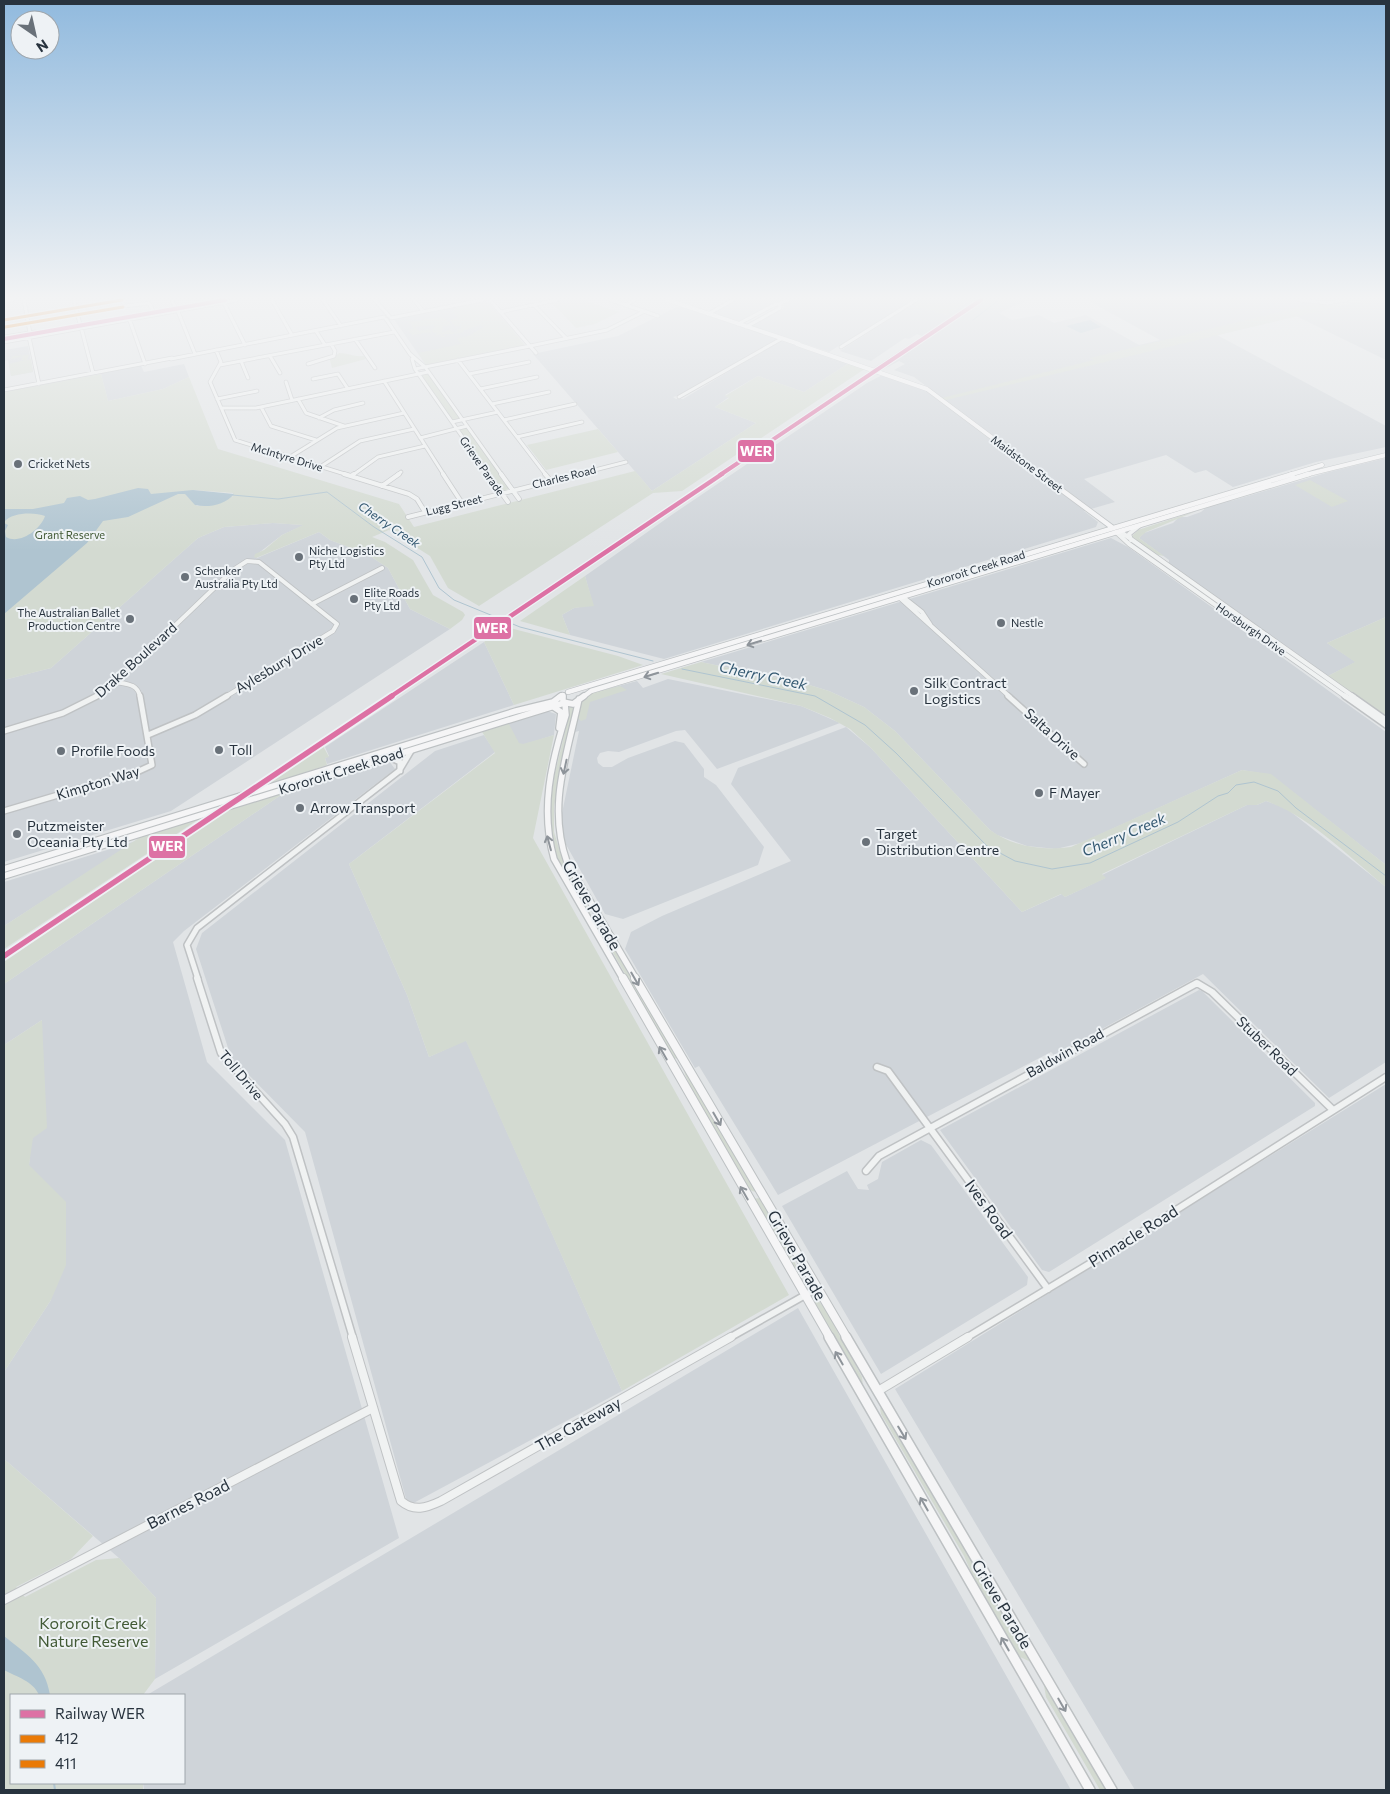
<svg xmlns="http://www.w3.org/2000/svg" width="1390" height="1794" viewBox="0 0 1390 1794" font-family="Commissioner,sans-serif">
	<style>
		.built { fill: #cfd4d9 }
		.green { fill: #d3dad1; fill-rule: evenodd }
		.water { fill: #afc4d0 }
		.lines { fill: none; stroke-linecap: round; stroke-linejoin: round }
		.stream-far1 { stroke: #afc4d0; stroke-width: 1 }
		.stream { stroke: #afc4d0; stroke-width: 2 }
		.minor-far4-casing { stroke: #bfc2c4; stroke-width: 4.5 }
		.minor-far3-casing { stroke: #bfc2c4; stroke-width: 5.5 }
		.minor-far2-casing { stroke: #bfc2c4; stroke-width: 8 }
		.minor-far1-casing { stroke: #bfc2c4; stroke-width: 9 }
		.minor-casing { stroke: #bfc2c4; stroke-width: 10 }
		.major-far4-casing { stroke: #bdc1c3; stroke-width: 5 }
		.major-far3-casing { stroke: #bdc1c3; stroke-width: 6 }
		.major-far2-casing { stroke: #bdc1c3; stroke-width: 8 }
		.major-far1-casing { stroke: #bdc1c3; stroke-width: 10 }
		.major-casing { stroke: #bdc1c3; stroke-width: 12 }
		.minor-far4 { stroke: #f0f2f2; stroke-width: 3 }
		.minor-far3 { stroke: #f0f2f2; stroke-width: 4 }
		.minor-far2 { stroke: #f0f2f2; stroke-width: 5 }
		.minor-far1 { stroke: #f0f2f2; stroke-width: 6 }
		.minor { stroke: #f0f2f2; stroke-width: 8 }
		.major-far4 { stroke: #f5f5f6; stroke-width: 4 }
		.major-far3 { stroke: #f5f5f6; stroke-width: 4.5 }
		.major-far2 { stroke: #f5f5f6; stroke-width: 5.5 }
		.major-far1 { stroke: #f5f5f6; stroke-width: 8 }
		.major { stroke: #f5f5f6; stroke-width: 9 }
		.bus-1-casing { stroke: #eef2f5; stroke-width: 5.5 }
		.bus-2-casing { stroke: #eef2f5; stroke-width: 5.5 }
		.bus-1 { stroke: #ea7a06; stroke-width: 3 }
		.bus-2 { stroke: #ea7a06; stroke-width: 3 }
		.rail-1-far2-casing { stroke: #eef2f5; stroke-width: 6 }
		.rail-1-far1-casing { stroke: #eef2f5; stroke-width: 7 }
		.rail-1-casing { stroke: #eef2f5; stroke-width: 9 }
		.rail-1-far2 { stroke: #dd71a4; stroke-width: 4 }
		.rail-1-far1 { stroke: #dd71a4; stroke-width: 4.5 }
		.rail-1 { stroke: #dd71a4; stroke-width: 5.5 }
		.oneway { stroke: #8e949a }
		.poi-dot { fill: #697179; stroke: #eef2f5; stroke-width: 2 }
		.labels { text-anchor: middle; stroke-width: 4; stroke-linejoin: round; paint-order: stroke }
		.far-street-label { font-size: 11px; fill: #28333e; stroke: #eef2f5 }
		.far-poi-label { font-size: 11px; fill: #28333e; stroke: #eef2f5; text-anchor: start }
		.far-park-label { font-size: 11px; fill: #425a36; stroke: #eef2f5 }
		.far-water-label { font-size: 12px; font-style: italic; fill: #335871; stroke: #eef2f5 }
		.street-label { font-size: 14px; fill: #28333e; stroke: #eef2f5 }
		.poi-label { font-size: 14px; fill: #28333e; stroke: #eef2f5; text-anchor: start }
		.water-label { font-size: 15px; font-style: italic; fill: #335871; stroke: #eef2f5 }
		.near-street-label { font-size: 16px; fill: #28333e; stroke: #eef2f5 }
		.near-park-label { font-size: 16px; fill: #425a36; stroke: #eef2f5 }
		.line-badge { stroke: #eef2f5; stroke-width: 2 }
		.badge-label { font-size: 14px; text-anchor: middle; font-weight: bold; fill: #fff }
	</style>
	<rect width="100%" height="100%" fill="#e1e4e6"/>
	<path class="built" d="M486,300L524,345L426,365L393,318Z
		M738,300H785L771,304L737,322L712,313Z
		M793,300H912L829,352L751,326L784,308V305Z
		M970,300H1028L999,313L1012,320L1039,315L1054,323L1086,315L1139,345L1160,340L1087,300H1289L1340,306L1366,300H1386V360L1296,316L1217,335L1386,426V447L1316,462L1233,487L1206,470L1195,473L1166,455L1084,479L1115,502L1084,511L1098,522L1096,527L664,659L570,635L562,615L574,608L593,605L585,576L673,514L867,383L886,373L926,386L914,377L894,370L905,364L899,361L880,371L872,369L922,336L917,334L909,339L905,338L871,361L840,351L912,305L947,315Z
		M679,306L778,339L685,394L673,397L676,399H683L781,340L849,363L804,392L758,376L725,395L729,397L715,407L756,423L652,491L533,354L618,336Z
		M4,343L5,350L28,346L33,372L11,376L8,360L4,361Z
		M140,363L144,372L184,364L189,377L163,389L108,401L100,370Z
		M1386,458V617L1327,643L1356,662L1328,676L1169,564V560L1139,538L1144,533L1173,523L1179,517H1187L1201,512L1208,506L1228,500L1231,501L1329,472Z
		M273,523L304,525L282,535L256,555L257,558L319,532L330,540L367,554L388,568L410,609L450,629L171,811L4,862V680L51,668L198,538L224,527Z
		M1111,538L1128,547L1386,732V865L1271,775L1242,770L1081,843L1056,849L1027,846L997,835L990,830L895,731L864,707L829,691L806,684L701,662Z
		M484,642L514,705L327,764L325,758L329,756L325,747Z
		M668,679L801,706L840,723L717,769L685,730L676,731L619,752L608,751L600,753L597,758L598,763L603,767H612L628,758L675,741L684,743L704,769V777L716,785L764,847L758,865L623,919L605,914L564,841L561,818L579,731L575,732L581,703L592,693L637,681L643,688Z
		M547,711L556,714L554,735L523,745L518,744L504,724Z
		M846,727L871,748L1022,912L1062,894L1065,897L1105,878L1102,875L1247,805H1257L1266,801L1286,808L1386,887V1062L1329,1098L1203,974L1054,1055L1051,1052L778,1195L699,1066L695,1068L625,949L631,932L662,916L791,861L731,784L738,768Z
		M484,735L495,752L349,864L407,995L429,1057L466,1040L622,1391L408,1506L305,1132L231,1057L196,949L202,933L435,751Z
		M389,761L395,769L184,931L173,942L207,1062L285,1140L399,1538L155,1679L156,1598L119,1558L4,1459V1372L51,1300L29,1165L42,1020L4,1045V984L281,795Z
		M136,841L4,926V882Z
		M1199,990L1202,991L1315,1103V1106L1049,1272L1042,1270L940,1130Z
		M1386,1084V1790H1135L895,1389Z
		M921,1140L931,1145L1028,1277L1027,1285L881,1374L782,1206L847,1171L858,1189L869,1190L867,1185L878,1179L882,1162Z
		M798,1308L1071,1790H144L143,1783H184V1695H147Z"/>
	<path class="green" d="M227,300H235L4,340V338Z
		M486,300L503,320L498,321L504,320L525,345L426,365L418,353L461,344L457,338L466,337L484,327L480,325L465,330L463,332L455,334L458,333L453,332H458L457,329H461V325L460,323V326H455L450,320L458,318L452,311L458,308L457,306Z
		M561,300H583L619,312L595,324L576,328L552,303Z
		M920,300H970L947,315L912,305Z
		M1316,303L1340,306L946,400L942,398L1094,360L1090,358Z
		M442,317L452,325L443,326L442,333L450,329L454,334H443L442,335L447,337H441V334L433,336L438,333H434L431,329L435,328L434,325L415,327L419,331L429,329L432,332L412,335L408,330L414,328L409,322Z
		M339,353C348,353 354,357 364,356L366,359L332,368L330,360Z
		M29,355L27,360L31,359L33,372L11,376L9,364L25,360H21L23,356L11,359L13,356Z
		M849,363L866,368L682,491L653,493L479,606L448,588L430,556L389,530L372,537L385,542L413,560L433,595L463,612L465,615L462,620L450,629L410,609L388,568L367,554L330,540L319,532L256,558L254,557L255,554L264,550L282,535L303,525L273,523L224,527L198,538L51,668L4,680V392L101,374L108,401L163,389L189,377L218,449L399,504L414,527L635,471L652,491L756,423L715,407L729,398L725,396L758,376L804,392ZM193,490L233,493V496L217,504L197,506L186,495Z
		M428,373L461,419L452,421L421,374Z
		M466,427L510,489L501,491L460,430Z
		M598,429L618,452L546,470L527,445Z
		M1310,480L1348,501L1332,507L1295,485Z
		M1199,510L1146,532L1139,538L1164,556L1154,554L1131,537L1138,530Z
		M585,576L594,606L574,608L562,615L570,635L520,621Z
		M1386,617V717L1328,676L1355,662L1327,643Z
		M506,627L618,656L643,665L514,705L484,642Z
		M701,662L806,684L829,691L864,707L895,731L990,830C1013,847 1044,851 1071,847L1242,770L1271,774L1386,865V887C1349,857 1311,817 1266,801L1257,805H1247L1102,874L1106,878L1065,897L1061,894L1022,912L871,748L850,729L830,718L801,706L661,674Z
		M620,686L627,690L590,702L586,719L581,721L578,718L582,699L592,693Z
		M568,707H574L554,806V832L561,855L599,931L594,926L558,864L548,828L551,789L569,716Z
		M506,723L509,724L519,743L523,744L554,735L533,838L789,1295L622,1391L466,1041L429,1057L407,995L349,864L495,753L481,730Z
		M323,746L329,757L325,758L327,765L260,788Z
		M283,791L281,795L4,984V962L231,807Z
		M200,817L199,819L4,949V926L145,834Z
		M609,940L679,1058L678,1059L671,1057L651,1024L643,1005L608,944Z
		M42,1020L47,1128L33,1138L29,1165L66,1202V1265L51,1300L4,1372V1045Z
		M683,1067L757,1191L756,1192C752,1191 749,1190 747,1187C737,1174 682,1076 683,1067Z
		M760,1198C768,1215 805,1276 804,1287L752,1199Z
		M813,1297L818,1300L826,1310L862,1377L863,1387L810,1298Z
		M882,1407L1032,1661L1031,1662L1020,1657L1014,1649L979,1590L964,1556L881,1414L880,1408Z
		M4,1459L93,1536L71,1559L16,1587L25,1597L96,1560L119,1558L156,1598L155,1679L143,1695H11V1783H143V1790H4Z
		M1043,1680L1107,1790H1100L1046,1697Z"/>
	<path class="water" d="M1090,320L1101,327L1081,333L1066,326Z
		M138,488L148,489L151,494L193,490L234,494C225,505 208,508 195,505L185,494H178L128,517L103,521L87,543L4,614V523L8,525L5,531L6,537C20,545 41,529 45,516C35,512 12,512 4,522V509H33L64,503L67,498L80,496L88,500L95,499Z
		M4,1636C26,1654 45,1664 50,1695H39C33,1681 17,1677 4,1670Z"/>
	<g class="lines">
		<path class="stream-far1" d="M973,320L999,300
			M232,495L278,499L327,492L374,527L422,557L439,588L454,600L520,627L653,661
			M682,669L815,696L865,725L896,753L987,846L1015,861L1052,869L1090,863L1178,822L1218,796L1228,793L1236,785L1254,782L1278,791L1296,808L1386,876"/>
		<path class="stream" d="M54,1783L55,1790"/>
		<g class="minor-far4-casing">
			<path id="minor-far4" d="M24,300L30,333
				M74,300L80,324
				M172,300L175,307
				M272,300L292,335
				M323,300L341,326
				M375,300L389,316
				M414,300L423,311
				M490,300L536,353
				M611,300L658,316
				M1300,300L1327,303L1346,300
				M223,301L245,345
				M534,305L566,338
				M625,305L635,300
				M125,306L149,303L153,311
				M177,309L195,354
				M500,312L557,300
				M708,314L733,300
				M129,318L145,364
				M391,318L482,300
				M386,319L410,354L425,367L502,475
				M4,320L122,300
				M738,324L772,306L789,300
				M81,327L93,373
				M746,327L780,308V305
				M316,331L325,345
				M4,337L35,332
				M29,337L39,384
				M355,339L375,368
				M4,342L237,300
				M530,346L607,330L645,311
				M841,347L916,300
				M216,350L221,362L210,382L235,440L348,475
				M270,356L280,373
				M171,359L384,317
				M412,359L415,369L489,475
				M458,360L546,475
				M241,361L248,378
				M308,364L334,356L335,351L331,344
				M220,365L394,332
				M415,369L530,346
				M469,374L529,362
				M313,379L338,374L348,389
				M384,381L444,475
				M286,382L292,400
				M480,389L537,377
				M4,390L172,358
				M679,397L781,339
				M217,399L257,391
				M298,399L306,413L344,426
				M492,404L549,392
				M261,407L271,426L316,440
				M221,408H256L428,372
				M319,418L334,410L363,403
				M504,420L575,404
				M452,422L498,412
				M517,437L582,422
				M420,438L467,426
				M290,457L337,428L404,413
				M320,467L360,441L414,429
				M353,475L378,457L425,446
				M397,475L401,472
				M575,475L626,462"/>
		</g>
		<g class="minor-far3-casing">
			<path id="minor-far3" d="M344,474L409,494L417,499L425,512
				M443,474L462,503
				M488,474L508,502
				M501,474L519,499
				M545,474L551,481
				M351,476L354,474
				M382,486L399,474
				M408,517L580,474
				M1116,532L1129,544L1346,697
				M1121,532L1354,697
				M1131,540L1129,534L1139,526
				M903,597L922,612L930,624
				M900,598L1010,697
				M312,604L382,568
				M116,682C127,684 138,684 140,697
				M95,697L116,682L233,570L247,561L259,562L337,624L333,631L225,697"/>
		</g>
		<g class="minor-far2-casing">
			<path id="minor-far2" d="M1008,696L1084,764
				M1345,696L1386,725
				M1352,696L1386,720
				M4,731L63,713L97,696
				M148,735L195,715L227,696
				M389,757L400,762V771
				M4,811L139,771L152,765L140,696
				M198,979L187,945L197,928L399,771L411,751"/>
		</g>
		<g class="minor-far1-casing">
			<path id="minor-far1" d="M197,978L221,1053L285,1124L293,1137L353,1338
				M877,1067L888,1071L1048,1289
				M866,1171L879,1156L1197,983L1212,992L1333,1110
				M729,1338L816,1289
				M966,1338L1124,1243L1386,1077"/>
		</g>
		<g class="minor-casing">
			<path id="minor" d="M352,1337L401,1501C414,1512 426,1508 441,1501L731,1337
				M878,1391L968,1337
				M4,1600L373,1408"/>
		</g>
		<g class="major-far4-casing">
			<path id="major-far4" d="M668,300L799,344
				M4,301L12,300
				M797,344L927,389L1042,475
				M1289,475L1322,465
				M1305,475L1386,455"/>
		</g>
		<g class="major-far3-casing">
			<path id="major-far3" d="M1040,474L1113,528
				M568,692L1293,474
				M563,695V697
				M559,697L562,695
				M583,697L591,691L1309,474"/>
		</g>
		<g class="major-far2-casing">
			<path id="major-far2" d="M563,696V702L573,704L584,696
				M579,699C567,756 547,805 567,862L636,979
				M565,704L566,715C551,763 540,809 554,859L623,979
				M552,706L561,712L559,728
				M4,869L516,711L553,702L561,696
				M4,876L564,703"/>
		</g>
		<g class="major-far1-casing">
			<path id="major-far1" d="M623,978L830,1338
				M635,978L847,1338"/>
		</g>
		<g class="major-casing">
			<path id="major" d="M829,1337L1090,1790
				M846,1337L1112,1790"/>
		</g>
		<use href="#minor-far4" class="minor-far4"/>
		<use href="#minor-far3" class="minor-far3"/>
		<use href="#minor-far2" class="minor-far2"/>
		<use href="#minor-far1" class="minor-far1"/>
		<use href="#minor" class="minor"/>
		<use href="#major-far4" class="major-far4"/>
		<use href="#major-far3" class="major-far3"/>
		<use href="#major-far2" class="major-far2"/>
		<use href="#major-far1" class="major-far1"/>
		<use href="#major" class="major"/>
		<g class="bus-1-casing">
			<path id="bus-1" d="M4,320L122,300"/>
		</g>
		<g class="bus-2-casing">
			<path id="bus-2" d="M5,327L123,307"/>
		</g>
		<use href="#bus-1" class="bus-1"/>
		<use href="#bus-2" class="bus-2"/>
		<g class="rail-1-far2-casing">
			<path id="rail-1-far2" d="M4,339L225,300
				M720,475L981,300"/>
		</g>
		<g class="rail-1-far1-casing">
			<path id="rail-1-far1" d="M390,697L722,474"/>
		</g>
		<g class="rail-1-casing">
			<path id="rail-1" d="M4,956L392,696"/>
		</g>
		<use href="#rail-1-far2" class="rail-1-far2"/>
		<use href="#rail-1-far1" class="rail-1-far1"/>
		<use href="#rail-1" class="rail-1"/>
	</g>
	<defs><path id="oneway-shaft" d="M-6 0H5M1.5-3L5.5 0L1.5 3" fill="none" stroke-width="1.6" stroke-linecap="round" stroke-linejoin="round" transform="scale(1.25)"/></defs>
	<g class="oneway">
		<use href="#oneway-shaft" transform="translate(754 643) rotate(163)"/>
		<use href="#oneway-shaft" transform="translate(651 675) rotate(163)"/>
		<use href="#oneway-shaft" transform="translate(565 767) rotate(102)"/>
		<use href="#oneway-shaft" transform="translate(549 843) rotate(-105)"/>
		<use href="#oneway-shaft" transform="translate(635 979) rotate(60)"/>
		<use href="#oneway-shaft" transform="translate(663 1053) rotate(-120)"/>
		<use href="#oneway-shaft" transform="translate(717 1119) rotate(60)"/>
		<use href="#oneway-shaft" transform="translate(744 1193) rotate(-120)"/>
		<use href="#oneway-shaft" transform="translate(839 1358) rotate(-120)"/>
		<use href="#oneway-shaft" transform="translate(902 1433) rotate(59)"/>
		<use href="#oneway-shaft" transform="translate(924 1504) rotate(-120)"/>
		<use href="#oneway-shaft" transform="translate(1005 1644) rotate(-120)"/>
		<use href="#oneway-shaft" transform="translate(1062 1705) rotate(60)"/>
	</g>
	<linearGradient id="sky" x2="0" y2="1"><stop stop-color="#91bade"/><stop offset="0.54" stop-color="#f2f3f4"/><stop offset="1" stop-color="#f2f3f4" stop-opacity="0"/></linearGradient>
	<rect width="1390" height="551" fill="url(#sky)"/>
	<g class="poi-dot">
		<circle cx="18" cy="464" r="5"/>
		<circle cx="299" cy="557" r="5"/>
		<circle cx="185" cy="577" r="5"/>
		<circle cx="354" cy="599" r="5"/>
		<circle cx="130" cy="619" r="5"/>
		<circle cx="1001" cy="623" r="5"/>
		<circle cx="914" cy="691" r="5"/>
		<circle cx="219" cy="750" r="5"/>
		<circle cx="61" cy="751" r="5"/>
		<circle cx="1039" cy="793" r="5"/>
		<circle cx="300" cy="808" r="5"/>
		<circle cx="17" cy="834" r="5"/>
		<circle cx="866" cy="842" r="5"/>
	</g>
	<g class="labels">
		<g class="far-street-label">
			<text transform="translate(287 457) rotate(17)" y="4">McIntyre Drive</text>
			<text transform="translate(1027 464) rotate(37)" y="4">Maidstone Street</text>
			<text transform="translate(482 466) rotate(55)" y="4">Grieve Parade</text>
			<text transform="translate(564 477) rotate(-14)" y="4">Charles Road</text>
			<text transform="translate(454 505) rotate(-14)" y="4">Lugg Street</text>
			<text transform="translate(976 569) rotate(-17)" y="4">Kororoit Creek Road</text>
			<text transform="translate(1251 629) rotate(35)" y="4">Horsburgh Drive</text>
		</g>
		<g class="far-poi-label">
			<text x="28" y="468">Cricket Nets</text>
			<text x="309" y="555">Niche Logistics<tspan x="309" dy="13">Pty Ltd</tspan></text>
			<text x="195" y="575">Schenker<tspan x="195" dy="13">Australia Pty Ltd</tspan></text>
			<text x="364" y="597">Elite Roads<tspan x="364" dy="13">Pty Ltd</tspan></text>
			<text x="120" y="617" text-anchor="end">The Australian Ballet<tspan x="120" dy="13">Production Centre</tspan></text>
			<text x="1011" y="627">Nestle</text>
		</g>
		<g class="far-park-label">
			<text x="70" y="539">Grant Reserve</text>
		</g>
		<g class="far-water-label">
			<text transform="translate(389 525) rotate(34)" y="4">Cherry Creek</text>
		</g>
		<g class="street-label">
			<text transform="translate(136 660) rotate(-42)" y="5">Drake Boulevard</text>
			<text transform="translate(279 664) rotate(-31)" y="5">Aylesbury Drive</text>
			<text transform="translate(1052 734) rotate(42)" y="5">Salta Drive</text>
			<text transform="translate(341 771) rotate(-17)" y="5">Kororoit Creek Road</text>
			<text transform="translate(98 783) rotate(-17)" y="5">Kimpton Way</text>
			<text transform="translate(1267 1046) rotate(44)" y="5">Stuber Road</text>
			<text transform="translate(1065 1053) rotate(-29)" y="5">Baldwin Road</text>
			<text transform="translate(241 1075) rotate(50)" y="5">Toll Drive</text>
		</g>
		<g class="poi-label">
			<text x="924" y="688">Silk Contract<tspan x="924" dy="16">Logistics</tspan></text>
			<text x="229" y="755">Toll</text>
			<text x="71" y="756">Profile Foods</text>
			<text x="1049" y="798">F Mayer</text>
			<text x="310" y="813">Arrow Transport</text>
			<text x="27" y="831">Putzmeister<tspan x="27" dy="16">Oceania Pty Ltd</tspan></text>
			<text x="876" y="839">Target<tspan x="876" dy="16">Distribution Centre</tspan></text>
		</g>
		<g class="water-label">
			<text transform="translate(763 676) rotate(12)" y="5">Cherry Creek</text>
			<text transform="translate(1124 835) rotate(-23)" y="5">Cherry Creek</text>
		</g>
		<g class="near-street-label">
			<text transform="translate(592 905) rotate(60)" y="6">Grieve Parade</text>
			<text transform="translate(989 1209) rotate(54)" y="6">Ives Road</text>
			<text transform="translate(1133 1236) rotate(-32)" y="6">Pinnacle Road</text>
			<text transform="translate(797 1255) rotate(60)" y="6">Grieve Parade</text>
			<text transform="translate(578 1424) rotate(-29)" y="6">The Gateway</text>
			<text transform="translate(188 1504) rotate(-27)" y="6">Barnes Road</text>
			<text transform="translate(1002 1604) rotate(59)" y="6">Grieve Parade</text>
		</g>
		<g class="near-park-label">
			<text x="93" y="1629">Kororoit Creek<tspan x="93" dy="18">Nature Reserve</tspan></text>
		</g>
	</g>
	<g class="line-badge">
		<rect x="737" y="439" width="38" height="24" rx="5" fill="#dd71a4"/>
		<rect x="473" y="616" width="39" height="24" rx="5" fill="#dd71a4"/>
		<rect x="148" y="835" width="38" height="24" rx="5" fill="#dd71a4"/>
	</g>
	<g class="badge-label">
		<text x="756" y="456">WER</text>
		<text x="492" y="633">WER</text>
		<text x="167" y="851">WER</text>
	</g>
	<rect width="1390" height="1794" fill="none" stroke="#28333e" stroke-width="10"/>
	<rect x="10" y="1694" width="175" height="90" fill="#eef2f5" stroke="#9fa6ac"/>
	<rect x="20" y="1710" width="25" height="8" fill="#dd71a4" stroke="#9fa6ac"/>
	<text x="55" y="1719" font-size="15" fill="#28333e">Railway WER</text>
	<rect x="20" y="1735" width="25" height="8" fill="#ea7a06" stroke="#9fa6ac"/>
	<text x="55" y="1744" font-size="15" fill="#28333e">412</text>
	<rect x="20" y="1760" width="25" height="8" fill="#ea7a06" stroke="#9fa6ac"/>
	<text x="55" y="1769" font-size="15" fill="#28333e">411</text>
	<g transform="translate(35 35) rotate(146)"><circle r="24" fill="#eef2f5" stroke="#9fa6ac"/>
	<path d="M0-4L9 19L0 12L-9 19Z" fill="#697179"/>
	<text y="-8" font-size="14" font-weight="bold" text-anchor="middle" fill="#28333e">N</text>
	</g>
</svg>
